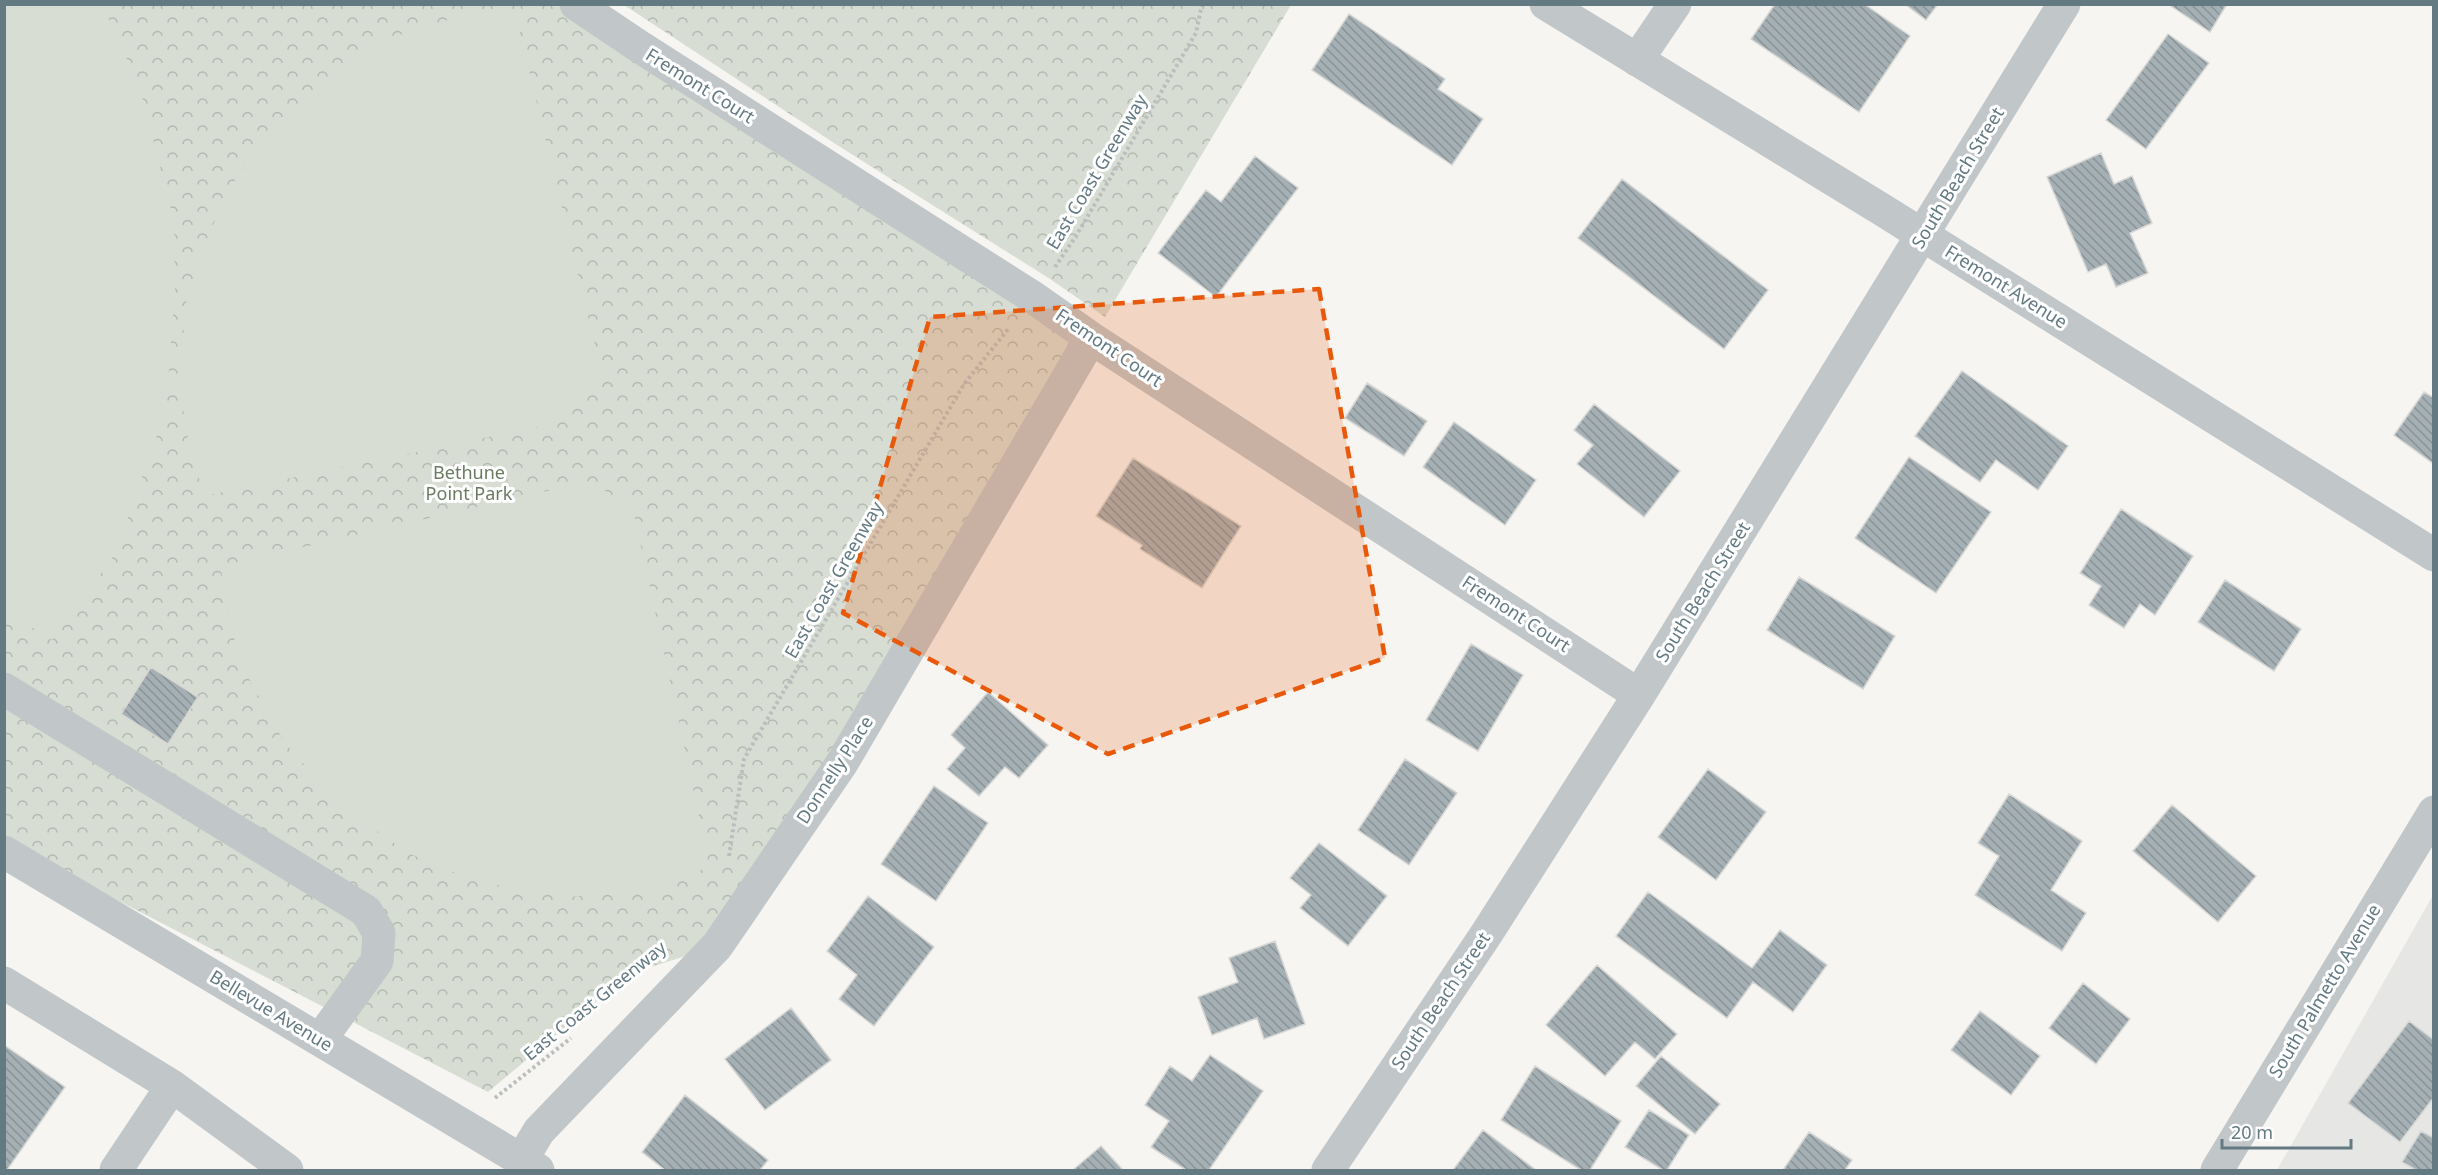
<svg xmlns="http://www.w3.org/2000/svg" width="2438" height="1175" viewBox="0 0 2438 1175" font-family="'Noto Sans',sans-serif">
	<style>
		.built { fill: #e6e7e5 }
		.park { fill: url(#park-crowns) }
		.pitch { fill: #d8ddd3 }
		.building { fill: url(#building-back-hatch); stroke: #d7d7d5; stroke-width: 1.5 }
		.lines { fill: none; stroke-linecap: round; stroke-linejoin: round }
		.path { stroke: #bbbebf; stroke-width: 4; stroke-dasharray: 3 3; stroke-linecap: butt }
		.minor { stroke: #c1c6c8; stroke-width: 33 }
		.marked { fill: #e8590c; fill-opacity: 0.2; stroke: #e8590c; stroke-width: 4.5; stroke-dasharray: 12 8; stroke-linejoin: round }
		.labels { text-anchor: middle; stroke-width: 6; stroke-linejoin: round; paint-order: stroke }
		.street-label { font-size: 18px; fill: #647a83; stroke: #fff }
		.park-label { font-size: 18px; fill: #6b7b63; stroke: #fff }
	</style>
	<defs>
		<pattern id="park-crowns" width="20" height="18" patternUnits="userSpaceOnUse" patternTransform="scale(1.5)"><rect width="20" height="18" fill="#d8ddd3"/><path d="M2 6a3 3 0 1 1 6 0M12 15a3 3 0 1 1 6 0" fill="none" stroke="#b3b8b1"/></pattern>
		<pattern id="building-back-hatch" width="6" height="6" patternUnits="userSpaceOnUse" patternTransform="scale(1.5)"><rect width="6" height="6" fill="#a5b0b4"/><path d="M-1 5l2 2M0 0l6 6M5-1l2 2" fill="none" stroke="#8a9498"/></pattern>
	</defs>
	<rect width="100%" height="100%" fill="#f6f5f2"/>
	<path class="built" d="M2433,895V1170H2277Z"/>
	<path class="park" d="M4,5H585L1091,338L717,946L629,974L488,1092L5,842Z
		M624,5H1291L1105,317L1050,279L837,145Z"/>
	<path class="pitch" d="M5,4L102,5L139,85L174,221L175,288L166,410L115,554L52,640L5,611Z
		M468,14L516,16L601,371L566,421L204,496L185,427L180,373L186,303L202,249L229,190L269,129L329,78L390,38Z
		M590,481L633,509L708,858L701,870L649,891L569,897L475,881L410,854L337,803L283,740L242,666L225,607L221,566Z"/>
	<path class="building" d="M1775,4H1864L1910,36L1859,112L1751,39Z
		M1905,4H1938L1926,20Z
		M2172,4H2227L2210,32L2171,6Z
		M1349,14L1445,79L1438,89L1483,119L1452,165L1312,70Z
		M2168,34L2209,63L2146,149L2106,120Z
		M2101,153L2114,184L2132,176L2152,223L2130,233L2148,273L2116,287L2106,264L2088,272L2047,177Z
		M1255,156L1298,188L1216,297L1158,253L1206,190L1221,202Z
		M1622,179L1768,290L1724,349L1578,238Z
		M1962,371L2068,446L2038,490L1996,460L1980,482L1915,436Z
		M1367,383L1427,421L1404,456L1345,418Z
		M2424,392L2434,398V464L2394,435Z
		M1594,404L1680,471L1644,517L1577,464L1593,445L1574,430Z
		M1454,422L1536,480L1505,525L1423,467Z
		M1909,457L1991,512L1936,593L1855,538Z
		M1133,458L1241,526L1202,588L1140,549L1142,545L1096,516Z
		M2121,509L2193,556L2155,615L2140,604L2124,628L2089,605L2101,586L2080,573Z
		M1799,577L1895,636L1863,689L1767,630Z
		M2225,580L2301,629L2274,671L2198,622Z
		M1471,644L1523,675L1478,751L1426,720Z
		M151,667L198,697L168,744L121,714Z
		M988,692L1048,745L1019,778L1005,767L979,796L947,769L965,748L951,735Z
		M1405,759L1457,793L1409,865L1358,830Z
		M1708,769L1766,812L1716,880L1658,837Z
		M934,786L988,823L936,901L881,864Z
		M2009,794L2082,841L2051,890L2086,913L2062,951L1975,895L1999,856L1978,843Z
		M2172,805L2256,876L2218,922L2133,851Z
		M1319,843L1387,896L1348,946L1300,908L1311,895L1290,878Z
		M1648,892L1752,968L1780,930L1827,965L1793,1012L1753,982L1727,1018L1616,936Z
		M868,896L934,947L874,1026L839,999L857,975L827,951Z
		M1275,941L1305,1024L1264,1039L1257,1018L1212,1035L1198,997L1238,982L1229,958Z
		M1597,965L1677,1034L1655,1059L1635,1042L1605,1076L1546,1025Z
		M2083,983L2130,1019L2096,1064L2049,1028Z
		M791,1008L831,1060L765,1110L725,1059Z
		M1980,1011L2040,1056L2011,1095L1951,1050Z
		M2409,1021L2434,1040V1097L2400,1142L2348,1103Z
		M4,1045L65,1087L7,1170H4Z
		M1210,1055L1263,1091L1209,1170H1186L1151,1147L1169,1121L1145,1105L1170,1066L1192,1081Z
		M1661,1056L1720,1104L1695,1134L1636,1086Z
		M1535,1066L1621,1121L1590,1170H1581L1501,1120Z
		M685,1095L768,1160L760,1170H665L642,1152Z
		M1649,1110L1689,1135L1667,1170H1663L1625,1147Z
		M1483,1130L1536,1170H1453Z
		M2421,1131L2434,1138V1170H2416L2402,1162Z
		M1809,1132L1852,1160L1845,1170H1783Z
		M1101,1146L1123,1170H1073Z"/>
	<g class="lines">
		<path class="path" d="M1055,267L1076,236L1196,33L1202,4
			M729,856L744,759L964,384L1009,328
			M495,1098L571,1038"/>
		<path class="minor" d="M576,4L640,47L1034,298L1091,338L1639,695
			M1546,4L1881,209L2434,555
			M1637,60L1675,4
			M4,689L366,911L379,933L377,961L320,1040
			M4,852L538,1170
			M4,983L172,1086L287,1170
			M521,1161L539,1131L717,946L842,763L1091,338
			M116,1170L172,1086
			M1328,1170L1487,933L1639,695L2064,4
			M2217,1170L2434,812"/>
	</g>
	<path class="marked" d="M1319,289L1385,658L1108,754L843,613L930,317Z"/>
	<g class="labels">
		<g class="street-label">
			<text transform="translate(700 86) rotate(32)" y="6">Fremont Court</text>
			<text transform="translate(1097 172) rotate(-59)" y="6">East Coast Greenway</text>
			<text transform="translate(1958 178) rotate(-59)" y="6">South Beach Street</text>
			<text transform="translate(2006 287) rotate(32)" y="6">Fremont Avenue</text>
			<text transform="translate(1109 348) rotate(34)" y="6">Fremont Court</text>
			<text transform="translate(834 580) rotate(-60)" y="6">East Coast Greenway</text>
			<text transform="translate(1703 592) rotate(-58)" y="6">South Beach Street</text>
			<text transform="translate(1516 614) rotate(33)" y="6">Fremont Court</text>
			<text transform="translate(835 770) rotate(-57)" y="6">Donnelly Place</text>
			<text transform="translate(2325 991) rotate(-59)" y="6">South Palmetto Avenue</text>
			<text transform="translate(595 1001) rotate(-39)" y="6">East Coast Greenway</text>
			<text transform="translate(1441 1001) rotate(-56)" y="6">South Beach Street</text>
			<text transform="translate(271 1011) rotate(31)" y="6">Bellevue Avenue</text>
		</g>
		<g class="park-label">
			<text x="469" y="479">Bethune<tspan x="469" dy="21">Point Park</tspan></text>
		</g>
	</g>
	<rect width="2438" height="1175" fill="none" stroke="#647a83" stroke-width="12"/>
	<path d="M2222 1139v9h129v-9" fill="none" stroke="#647a83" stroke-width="3"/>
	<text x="2231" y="1139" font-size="18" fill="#647a83" stroke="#ffffff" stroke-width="4.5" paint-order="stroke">20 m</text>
</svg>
